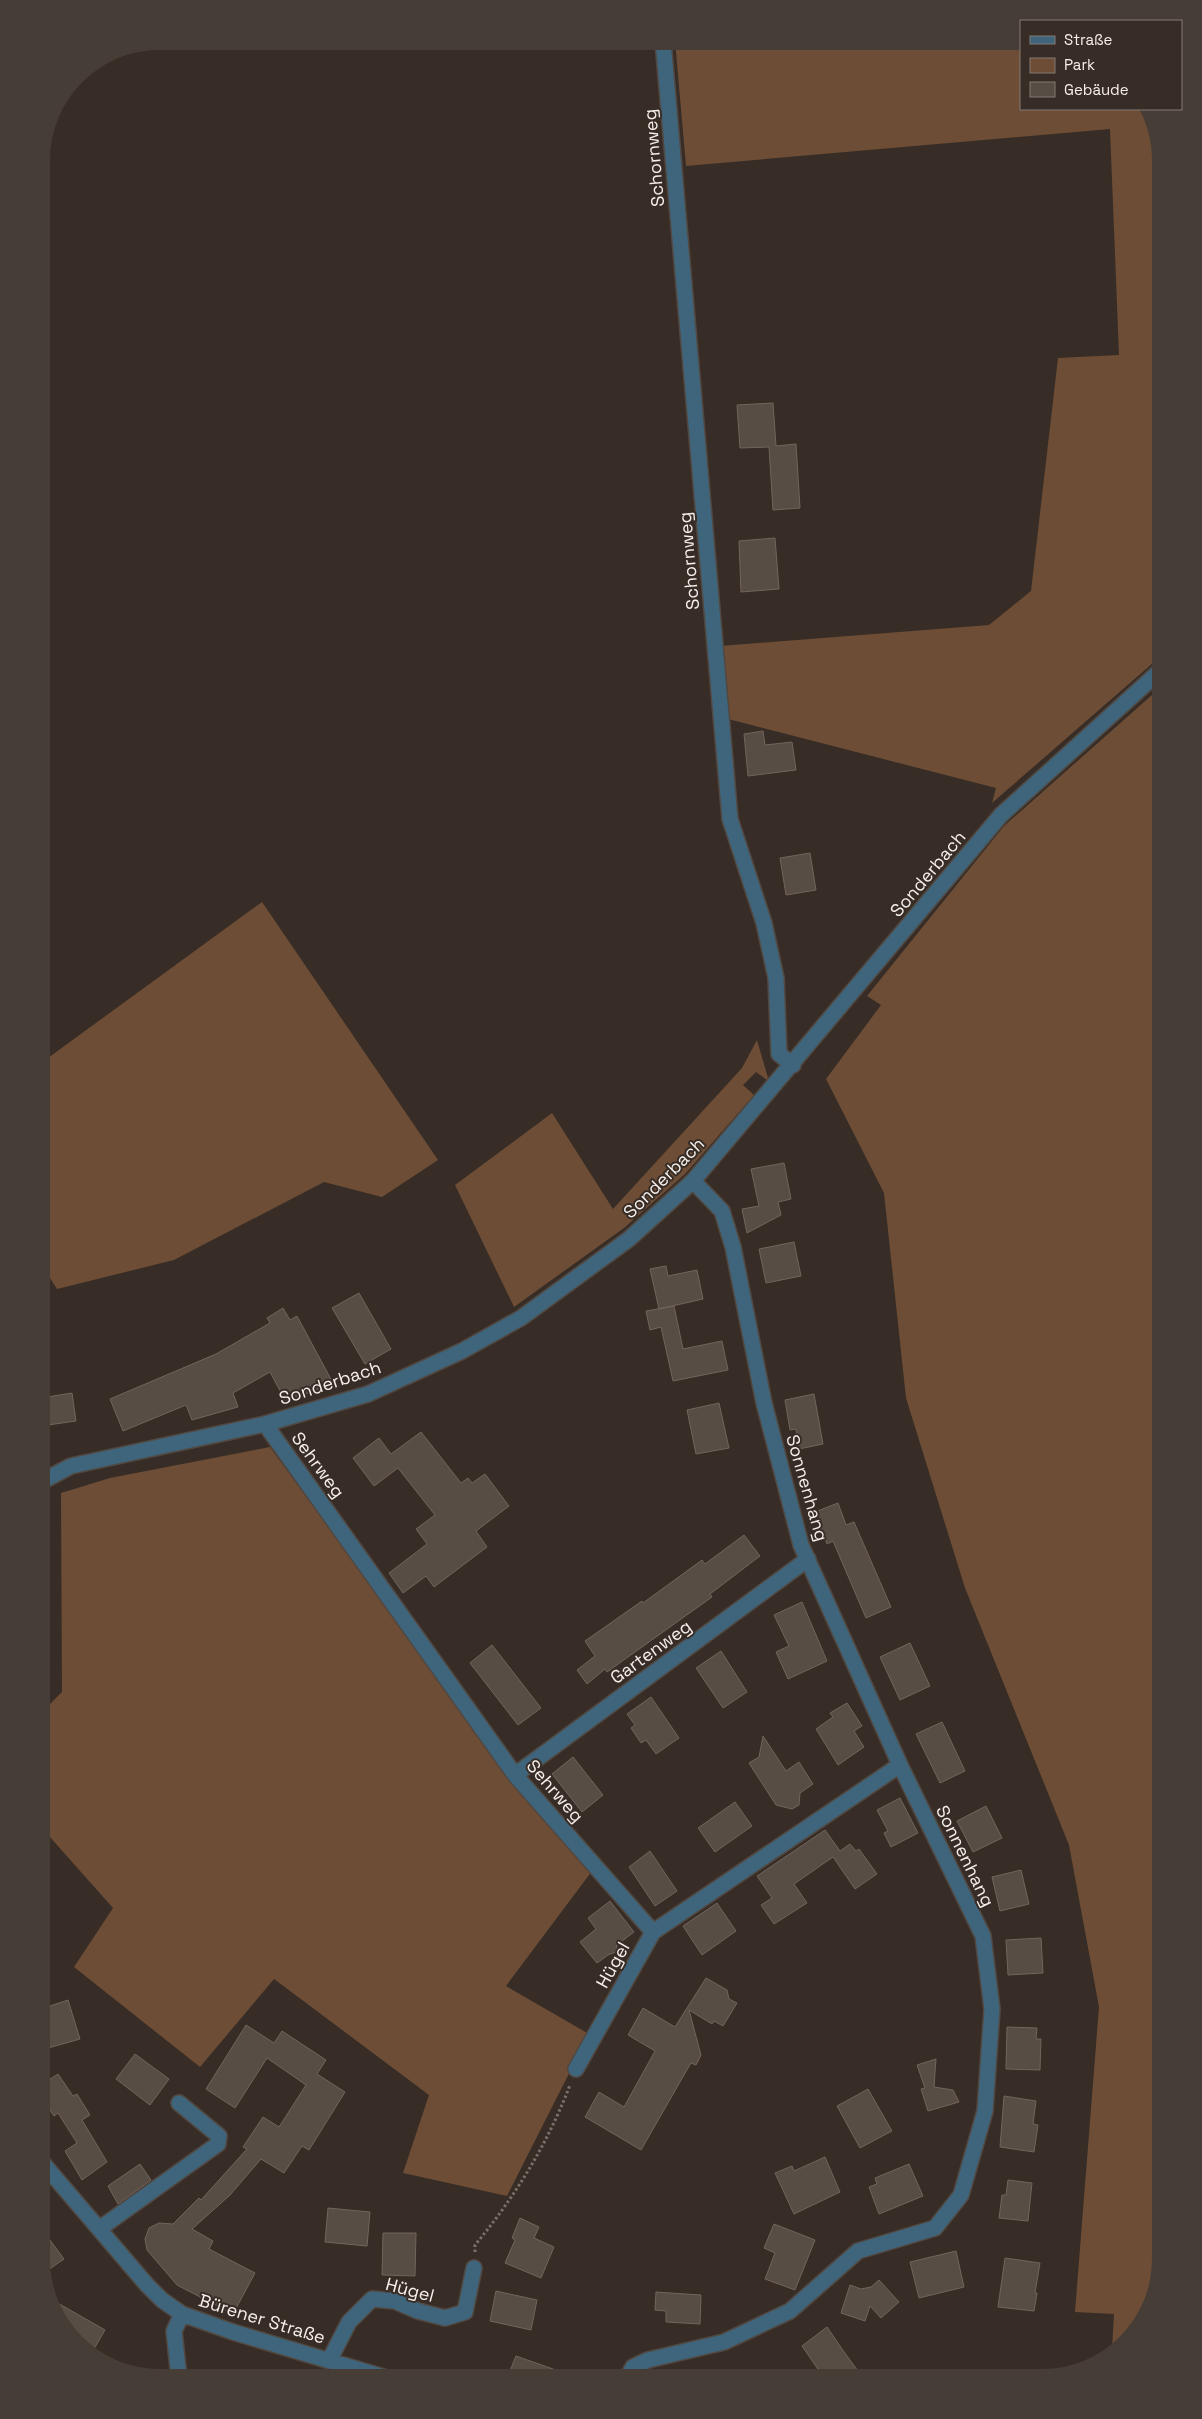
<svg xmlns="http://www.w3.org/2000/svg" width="1202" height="2419" viewBox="0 0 1202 2419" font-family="'Space Grotesk',sans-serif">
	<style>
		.green { fill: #6d4d35 }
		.building { fill: #584d45; stroke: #71655d }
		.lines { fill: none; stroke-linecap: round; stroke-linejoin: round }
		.minor-casing { stroke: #524842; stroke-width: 18 }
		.path { stroke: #79706a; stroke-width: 3; stroke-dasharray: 2.5 2.5; stroke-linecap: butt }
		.minor { stroke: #3e657b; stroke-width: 15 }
		.labels { text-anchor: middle; stroke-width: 4; stroke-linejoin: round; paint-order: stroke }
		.street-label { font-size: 18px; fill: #f6efeb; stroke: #372d26 }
	</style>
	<rect width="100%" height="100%" fill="#372d26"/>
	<path class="green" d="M675,41L1021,42V109H1147L1152,115L1161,160V656L992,803L996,788L728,719L720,646L989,625L1031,591L1058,358L1119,355L1110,129L686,166Z
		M1161,687V2259L1141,2325L1112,2349L1114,2314L1075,2312L1099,2007L1069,1845L965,1588L906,1398L884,1193L826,1079L881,1005L867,996L1004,826Z
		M262,902L438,1160L382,1197L324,1182L174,1260L57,1289L41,1264V1063Z
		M757,1040L768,1078L767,1080L756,1072L743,1085L754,1095L685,1174L624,1228L514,1307L455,1185L552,1113L613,1209L742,1068Z
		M270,1447L509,1775L592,1871L506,1986L589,2034L507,2196L403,2173L429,2095L274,1979L200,2067L74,1967L113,1908L41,1827V1713L62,1692L61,1493L110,1478Z"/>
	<path class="building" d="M773,403L776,446L796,444L800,508L773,510L769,447L740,448L737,405Z
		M775,538L779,589L741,592L739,541Z
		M763,731L765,745L792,742L796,770L748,776L744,734Z
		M810,853L816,890L786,895L780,858Z
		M784,1163L791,1199L778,1202L781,1215L747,1233L742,1209L759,1206L751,1169Z
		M794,1242L801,1276L766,1283L759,1249Z
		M666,1266L668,1276L697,1270L703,1299L659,1309L650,1269Z
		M359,1293L391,1349L365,1364L332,1308Z
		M674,1306L683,1349L722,1341L728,1370L673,1381L661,1327L650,1330L646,1311Z
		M283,1308L290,1320L297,1316L333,1383L286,1402L270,1372L233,1393L238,1407L192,1420L186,1405L123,1431L110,1399L216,1354L270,1323L267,1318Z
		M72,1393L76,1421L41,1426V1398Z
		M814,1394L823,1444L799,1449L796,1429L790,1430L785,1400Z
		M719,1403L729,1448L696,1454L687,1410Z
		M421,1432L461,1483L468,1478L472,1483L485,1474L509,1506L476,1531L487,1547L434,1587L426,1576L403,1593L389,1573L427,1544L416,1529L435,1515L398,1468L374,1486L353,1458L379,1438L391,1454Z
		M838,1503L846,1525L854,1522L891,1607L866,1618L833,1541L827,1544L815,1512Z
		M744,1535L760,1556L710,1594L712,1597L607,1672L605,1669L587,1684L577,1670L595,1656L585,1641L642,1601L643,1603L702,1560L705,1564Z
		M802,1602L827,1661L788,1679L776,1652L789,1646L774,1615Z
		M910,1643L930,1686L900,1700L880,1657Z
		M492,1645L541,1708L518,1725L470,1663Z
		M721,1651L747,1692L723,1708L696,1668Z
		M651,1697L679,1738L656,1754L646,1740L641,1743L631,1728L635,1725L627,1714Z
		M847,1703L862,1726L854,1731L864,1747L838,1765L816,1729L833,1717L830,1713Z
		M942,1722L965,1771L940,1783L916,1734Z
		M763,1736L786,1771L799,1762L813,1784L800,1793L799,1805L792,1809L776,1805L749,1763L759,1757Z
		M573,1757L603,1795L582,1812L552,1774Z
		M900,1798L918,1833L891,1847L884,1833L888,1831L877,1810Z
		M735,1802L752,1826L715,1852L698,1828Z
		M986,1806L1002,1838L973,1852L957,1821Z
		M825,1830L840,1851L850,1844L856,1851L859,1849L877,1874L855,1889L833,1857L794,1884L807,1903L774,1924L761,1905L772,1898L757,1876Z
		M650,1851L677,1891L655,1906L629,1867Z
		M1021,1870L1029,1904L1000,1911L992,1877Z
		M610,1901L634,1932L617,1945L616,1952L608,1955L597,1963L580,1942L596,1929L588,1918Z
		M717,1903L736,1931L702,1955L683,1926Z
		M1041,1938L1043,1973L1008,1975L1006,1940Z
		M706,1978L727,1990L729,1999L737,2003L723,2026L714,2021L712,2024L689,2010L701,2055L696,2065L691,2063L688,2068L641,2150L585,2117L599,2092L624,2107L655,2051L628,2035L643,2008L675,2027Z
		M68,2000L80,2039L41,2050V2009Z
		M246,2025L274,2043L282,2031L326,2060L317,2074L345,2092L309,2150L302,2146L284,2173L261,2159L230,2195L192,2229L213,2241L209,2249L255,2273L233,2314L177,2285L147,2250L145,2239L149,2228L159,2223L173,2224L199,2198L201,2200L247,2149L243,2147L263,2117L279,2127L306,2085L267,2058L235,2108L206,2089Z
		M1007,2027L1037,2028L1036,2039H1041L1040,2070L1006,2069Z
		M135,2054L169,2079L150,2105L116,2079Z
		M936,2059L934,2087L953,2090L959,2102L928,2111L921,2089L925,2088L917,2065Z
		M58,2074L73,2096L77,2094L90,2115L82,2120L107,2162L82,2180L65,2151L77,2143L58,2113L54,2116L41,2097V2085Z
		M868,2089L892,2131L860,2148L837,2106Z
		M1004,2096L1036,2101L1033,2124L1038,2125L1034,2152L1000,2147Z
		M825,2157L840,2192L794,2214L775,2173L792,2166L794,2171Z
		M140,2164L151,2180L118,2204L108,2186Z
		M909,2164L923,2196L879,2214L869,2187L877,2184L875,2178Z
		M1008,2180L1032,2183L1028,2221L999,2218L1002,2195H1006Z
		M328,2208L370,2212L367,2246L325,2242Z
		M520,2218L539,2227L534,2238L554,2247L541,2278L505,2263L515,2240L512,2238Z
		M774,2224L815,2240L795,2290L765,2279L775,2253L764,2248Z
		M41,2228L64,2259L44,2273L41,2259Z
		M383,2233H416L415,2276L382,2275Z
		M956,2251L964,2287L919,2298L910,2262Z
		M1005,2258L1040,2263L1035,2293H1037L1034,2311L998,2307Z
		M879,2280L899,2302L881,2318L870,2306L865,2321L841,2313L850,2285L861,2289L871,2287Z
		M496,2291L537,2300L531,2330L490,2321Z
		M656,2292L701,2295L700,2324L666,2322V2311L655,2310Z
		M49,2298L105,2330L91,2354L50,2304Z
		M827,2327L842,2349L863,2378H824L802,2346Z
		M516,2356L570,2375V2378H507Z"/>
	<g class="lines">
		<g class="minor-casing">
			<path id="minor" d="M663,41L730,819L764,923L776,978L779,1054L793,1065
				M265,1424L515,1775L653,1932L900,1765
				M41,1482L71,1466L265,1424L368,1394L462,1351L521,1318L629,1239L693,1181L1001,815L1161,670
				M515,1775L808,1559
				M576,2069L653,1932
				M41,2161L147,2285L162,2300L182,2314L233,2332L387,2378
				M99,2229L218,2144L219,2136L179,2103
				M330,2359L349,2322L372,2299L395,2301L418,2311L445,2318L465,2312L474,2268
				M179,2378L174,2331L182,2314
				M627,2378L633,2367L648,2360L724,2342L790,2311L858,2251L935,2228L961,2195L985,2111L992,2009L983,1936L900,1765L801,1545L764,1403L733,1247L722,1211L693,1181"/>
		</g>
		<path class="path" d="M475,2252V2245C515,2197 548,2143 570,2085"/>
		<use href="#minor" class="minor"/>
	</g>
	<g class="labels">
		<g class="street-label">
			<text transform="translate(654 158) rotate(-95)" y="6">Schornweg</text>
			<text transform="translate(689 561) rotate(-95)" y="6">Schornweg</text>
			<text transform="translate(928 874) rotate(-50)" y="6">Sonderbach</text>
			<text transform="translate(664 1178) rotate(-45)" y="6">Sonderbach</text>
			<text transform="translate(330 1383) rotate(-18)" y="6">Sonderbach</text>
			<text transform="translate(318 1465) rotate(54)" y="6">Sehrweg</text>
			<text transform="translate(807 1488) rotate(74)" y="6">Sonnenhang</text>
			<text transform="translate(651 1652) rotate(-36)" y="6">Gartenweg</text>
			<text transform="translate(555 1791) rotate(49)" y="6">Sehrweg</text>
			<text transform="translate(965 1856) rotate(64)" y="6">Sonnenhang</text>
			<text transform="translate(613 1965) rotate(-61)" y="6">Hügel</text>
			<text transform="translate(410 2290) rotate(15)" y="6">Hügel</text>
			<text transform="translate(262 2319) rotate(17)" y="6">Bürener Straße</text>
		</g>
	</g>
	<path d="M0 0H1202V2419H0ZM160 50H1042A110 110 0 0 1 1152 160V2259A110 110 0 0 1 1042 2369H160A110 110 0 0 1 50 2259V160A110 110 0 0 1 160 50Z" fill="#463d36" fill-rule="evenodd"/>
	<rect x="1020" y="20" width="162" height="90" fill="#372d26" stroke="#837b75"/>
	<rect x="1030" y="36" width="25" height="8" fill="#3e657b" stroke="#837b75"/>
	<text x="1064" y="45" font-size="15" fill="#f6efeb">Straße</text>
	<rect x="1030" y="58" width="25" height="15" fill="#6d4d35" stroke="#837b75"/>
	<text x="1064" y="70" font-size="15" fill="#f6efeb">Park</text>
	<rect x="1030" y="82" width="25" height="15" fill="#584d45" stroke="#837b75"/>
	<text x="1064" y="95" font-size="15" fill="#f6efeb">Gebäude</text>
</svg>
